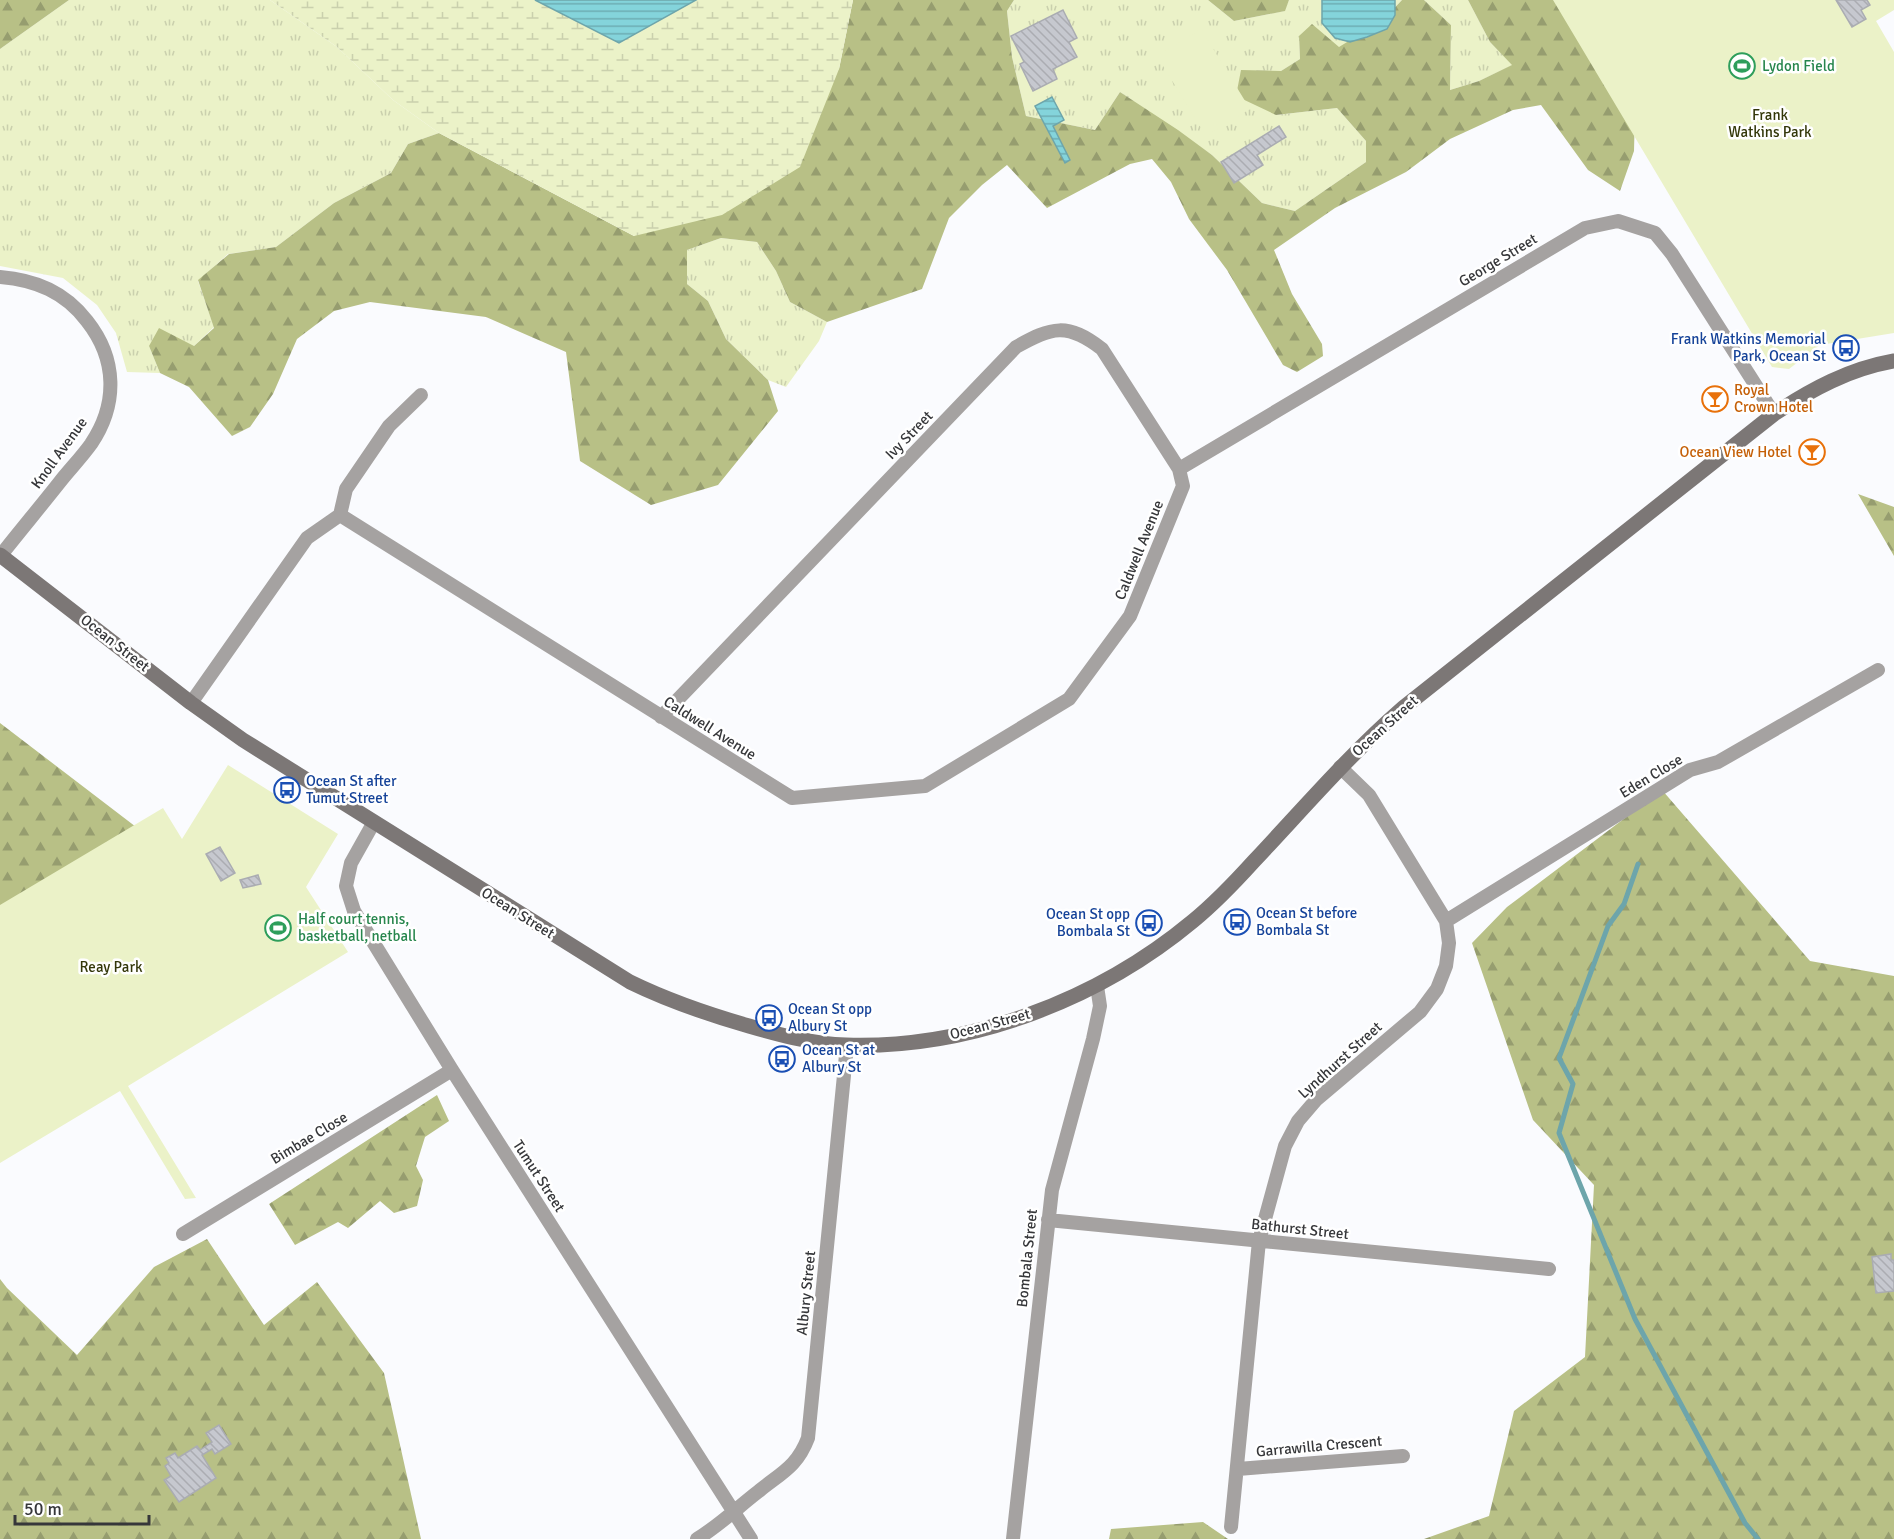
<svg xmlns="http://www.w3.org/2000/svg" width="1894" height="1539" viewBox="0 0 1894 1539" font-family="Signika,sans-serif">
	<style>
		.grass { fill: url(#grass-tufts) }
		.forest { fill: url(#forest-firs) }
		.wetland { fill: url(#wetland-marsh) }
		.green { fill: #ebf2c8 }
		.water { fill: url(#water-rules); stroke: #6da5ab; stroke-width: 1.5 }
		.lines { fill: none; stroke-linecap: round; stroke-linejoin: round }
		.stream { stroke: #6da5ab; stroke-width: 5 }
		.building { fill: url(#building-back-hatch); stroke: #aaacb2; stroke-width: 1.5 }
		.street { stroke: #a5a2a1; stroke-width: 14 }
		.secondary { stroke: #7c7776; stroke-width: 15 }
		.labels { text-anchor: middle; stroke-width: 5; stroke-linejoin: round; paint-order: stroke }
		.leisure-label { font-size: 15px; fill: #27864d; stroke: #fff; text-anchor: start }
		.park-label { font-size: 15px; fill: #333709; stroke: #fff }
		.street-label { font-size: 15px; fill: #36373a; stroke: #fff }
		.transit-label { font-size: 15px; fill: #164399; stroke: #fff; text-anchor: start }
		.food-label { font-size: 15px; fill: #c56008; stroke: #fff; text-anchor: start }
	</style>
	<defs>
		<pattern id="grass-tufts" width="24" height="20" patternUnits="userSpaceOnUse" patternTransform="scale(1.5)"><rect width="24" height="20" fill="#ebf2c8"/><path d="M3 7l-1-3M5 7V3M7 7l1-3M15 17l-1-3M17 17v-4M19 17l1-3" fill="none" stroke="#cad0ad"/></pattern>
		<pattern id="forest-firs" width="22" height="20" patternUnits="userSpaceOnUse" patternTransform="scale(1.5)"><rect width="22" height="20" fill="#b8c086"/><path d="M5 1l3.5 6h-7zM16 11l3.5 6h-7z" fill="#969d6f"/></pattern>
		<pattern id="wetland-marsh" width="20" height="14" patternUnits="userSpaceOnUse" patternTransform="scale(1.5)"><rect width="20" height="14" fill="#ebf2c8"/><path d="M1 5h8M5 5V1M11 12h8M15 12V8" fill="none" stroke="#cad0ad"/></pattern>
		<pattern id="water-rules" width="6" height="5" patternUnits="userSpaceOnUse" patternTransform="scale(1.5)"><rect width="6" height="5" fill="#84d4db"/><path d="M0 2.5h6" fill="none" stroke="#6dadb3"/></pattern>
		<pattern id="building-back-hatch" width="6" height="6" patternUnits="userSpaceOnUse" patternTransform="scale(1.5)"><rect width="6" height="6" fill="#c6c8cf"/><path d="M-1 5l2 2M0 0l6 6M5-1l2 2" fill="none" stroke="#abacb2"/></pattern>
	</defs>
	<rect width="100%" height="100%" fill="#fafbfe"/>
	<path class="grass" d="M69,0H270L337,47L393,100L439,133L408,144L391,173L334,203L276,247L228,254L198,281L214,327L194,346H149L160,373L127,372L116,333L97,305L63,278L0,266V49Z
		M1014,0H1208L1234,21L1284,11L1289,0H1402L1383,20L1339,48L1299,36L1300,59L1281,71L1276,115L1337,108L1366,141V162L1295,211L1262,203L1212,155L1120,92L1095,130L1026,116L1012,57L1007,11Z
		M1424,0H1468L1490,42L1513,65L1479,81L1450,90L1451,25Z
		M721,238L757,242L776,271L790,302L827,322L819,341L786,387L768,380L726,339L708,301L687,284V250Z"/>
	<path class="forest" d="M0,0H69L0,49Z
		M853,0H1014L1007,11L1012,57L1026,116L1095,130L1120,92L1178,130L1212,155L1262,203L1295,211L1366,162V141L1337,108L1276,115L1236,96L1241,70L1281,71L1300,59L1299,36L1312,24L1339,47L1383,20L1402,0H1424L1451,25L1450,90L1479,81L1512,65L1490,42L1468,0H1565L1635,110L1634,151L1620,191L1588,170L1541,105L1513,110L1450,139L1406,172L1335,208L1274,250L1292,294L1322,344L1323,356L1297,372L1283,365L1227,270L1189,219L1171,182L1152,159L1130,164L1047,208L1007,165L982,185L949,218L922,289L827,322L790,302L776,271L757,242L721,238L687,250V284L708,301L726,339L768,380L778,411L718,485L651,505L580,461L566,352L486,317L370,302L334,311L297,339L273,394L250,427L232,436L189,387L160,373L149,346L159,328L194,346L214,328L198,280L229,254L276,247L334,203L391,173L408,144L439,133L634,236L839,69Z
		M1208,0H1289L1285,11L1234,21Z
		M1858,494L1894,507V556Z
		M0,723L140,830L0,916Z
		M1662,790L1810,961L1894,976V1539H1424L1489,1516L1514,1411L1585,1357L1594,1185L1533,1120L1472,943L1507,907Z
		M437,1095L449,1121L425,1137L416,1166L423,1180L417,1206L394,1213L380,1201L348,1228L338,1222L295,1245L269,1204Z
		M207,1239L264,1325L317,1282L384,1373L421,1539H0V1279L7,1288L77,1355L154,1267Z
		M1203,1522L1228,1539H1109L1111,1529Z"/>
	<path class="wetland" d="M270,0H535L619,43L696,0H853L839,69L800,167L722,215L634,236L439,133L393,100L337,47Z"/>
	<path class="green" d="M1553,0H1894V10L1876,21L1894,52V333L1820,345L1789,369L1772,367Z
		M1201,29L1250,109L1206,136L1157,56Z
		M228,765L338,834L306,887L348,952L128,1086L196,1198L185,1199L120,1091L0,1163V905L163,808L182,839Z"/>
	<path class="water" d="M535,0H696L619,43Z
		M1322,0H1395V15L1387,29L1367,37L1350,42L1335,38L1322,23Z
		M1052,97L1064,120L1053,126L1070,160L1065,163L1035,106Z"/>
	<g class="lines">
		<path class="stream" d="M1638,864L1624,904L1608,926L1559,1058L1573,1084L1559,1133L1635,1319L1745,1523L1758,1539"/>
	</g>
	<path class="building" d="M1836,0H1867L1870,5L1861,10L1866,19L1852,27Z
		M1063,10L1077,38L1069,42L1077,57L1053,69L1057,79L1033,91L1020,64L1024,62L1011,36Z
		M1279,126L1286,137L1257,155L1263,165L1234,183L1221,162Z
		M220,847L235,873L221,881L206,854Z
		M258,875L261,884L243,888L240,880Z
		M1891,1254V1260H1894V1291L1876,1293L1872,1257Z
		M219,1425L231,1444L215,1454L212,1449L202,1455L216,1478L179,1502L164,1480L171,1476L165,1466L169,1463L166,1458L175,1453L178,1458L197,1446L200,1450L212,1442L206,1433Z"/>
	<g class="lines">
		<path class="street" d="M0,277C36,280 65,292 87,321C117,359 118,404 91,444C81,458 69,470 59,483C40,507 20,531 1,555
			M1179,469L1585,228L1618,221L1655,233L1672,254L1774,414
			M340,515L792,798L925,786L1069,699L1130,616L1183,486L1179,469L1102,349C1067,322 1052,327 1016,347L661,717
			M340,515L346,489L389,426L421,395
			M191,703L307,538L340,515
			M374,822L351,863L346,886L354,911L452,1070L751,1539
			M1446,921L1690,770L1718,762L1878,670
			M1048,1220L1549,1269
			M183,1234L452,1070
			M1238,1469L1403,1456
			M1231,1527L1259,1241L1285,1146L1298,1121L1316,1100L1420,1012L1437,989L1446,966L1449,943L1446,921L1369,795L1340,767
			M697,1539C720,1525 738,1507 759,1491C781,1473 797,1467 808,1438L847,1045
			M1013,1539L1052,1190L1093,1039L1100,1006L1097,986"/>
		<path class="secondary" d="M0,555L191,703L243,740L630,982C669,1001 707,1014 749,1026C780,1035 813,1044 846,1045C970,1049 1098,1000 1193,921C1215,903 1235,882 1254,861C1303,809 1349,755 1403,708L1774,414C1812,389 1849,369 1894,361"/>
	</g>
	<defs>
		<g id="stadium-ring" transform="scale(1.35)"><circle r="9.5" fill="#fff" stroke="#2e9e5b" stroke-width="1.5"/><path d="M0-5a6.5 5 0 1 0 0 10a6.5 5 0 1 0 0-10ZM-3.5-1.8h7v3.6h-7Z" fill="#2e9e5b"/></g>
		<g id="bus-ring" transform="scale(1.35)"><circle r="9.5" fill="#fff" stroke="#1a4fb4" stroke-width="1.5"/><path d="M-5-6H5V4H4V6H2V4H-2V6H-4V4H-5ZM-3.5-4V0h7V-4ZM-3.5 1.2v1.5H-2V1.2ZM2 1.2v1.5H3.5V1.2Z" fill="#1a4fb4"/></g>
		<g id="bar-ring" transform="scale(1.35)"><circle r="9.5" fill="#fff" stroke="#e8710a" stroke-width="1.5"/><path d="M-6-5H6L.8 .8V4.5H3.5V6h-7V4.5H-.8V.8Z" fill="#e8710a"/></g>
	</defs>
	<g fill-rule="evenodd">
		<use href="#stadium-ring" x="1742" y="66"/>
		<use href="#bus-ring" x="1846" y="348"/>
		<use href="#bar-ring" x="1715" y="399"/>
		<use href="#bar-ring" x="1812" y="452"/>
		<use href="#bus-ring" x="287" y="790"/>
		<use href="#bus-ring" x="1237" y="922"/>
		<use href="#bus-ring" x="1149" y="923"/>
		<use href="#stadium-ring" x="278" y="928"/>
		<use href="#bus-ring" x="769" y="1018"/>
		<use href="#bus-ring" x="782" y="1059"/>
	</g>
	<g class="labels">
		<g class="leisure-label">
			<text x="1762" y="71">Lydon Field</text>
			<text x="298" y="924">Half court tennis,<tspan x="298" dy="17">basketball, netball</tspan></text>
		</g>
		<g class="park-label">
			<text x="1770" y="120">Frank<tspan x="1770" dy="17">Watkins Park</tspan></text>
			<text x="111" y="972">Reay Park</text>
		</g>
		<g class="street-label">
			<text transform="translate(1498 260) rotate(-31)" y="5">George Street</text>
			<text transform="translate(909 435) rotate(-46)" y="5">Ivy Street</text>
			<text transform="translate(59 453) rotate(-54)" y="5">Knoll Avenue</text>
			<text transform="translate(1139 550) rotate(-68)" y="5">Caldwell Avenue</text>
			<text transform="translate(115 643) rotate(38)" y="5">Ocean Street</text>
			<text transform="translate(1385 726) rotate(-42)" y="5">Ocean Street</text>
			<text transform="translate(710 728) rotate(32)" y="5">Caldwell Avenue</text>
			<text transform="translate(1651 776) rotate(-31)" y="5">Eden Close</text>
			<text transform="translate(518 913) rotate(32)" y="5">Ocean Street</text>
			<text transform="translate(990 1024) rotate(-15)" y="5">Ocean Street</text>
			<text transform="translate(1340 1060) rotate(-42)" y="5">Lyndhurst Street</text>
			<text transform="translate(309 1138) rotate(-31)" y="5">Bimbae Close</text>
			<text transform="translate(539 1176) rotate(57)" y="5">Tumut Street</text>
			<text transform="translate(1300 1229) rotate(6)" y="5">Bathurst Street</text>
			<text transform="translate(1027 1258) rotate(-84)" y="5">Bombala Street</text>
			<text transform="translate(806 1293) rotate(-84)" y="5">Albury Street</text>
			<text transform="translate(1319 1446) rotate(-5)" y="5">Garrawilla Crescent</text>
		</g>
		<g class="transit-label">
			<text x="1826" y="344" text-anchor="end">Frank Watkins Memorial<tspan x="1826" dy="17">Park, Ocean St</tspan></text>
			<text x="306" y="786">Ocean St after<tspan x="306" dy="17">Tumut Street</tspan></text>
			<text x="1256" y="918">Ocean St before<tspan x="1256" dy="17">Bombala St</tspan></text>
			<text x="1130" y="919" text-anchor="end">Ocean St opp<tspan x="1130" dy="17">Bombala St</tspan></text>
			<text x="788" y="1014">Ocean St opp<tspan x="788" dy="17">Albury St</tspan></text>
			<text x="802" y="1055">Ocean St at<tspan x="802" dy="17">Albury St</tspan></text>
		</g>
		<g class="food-label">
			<text x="1734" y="395">Royal<tspan x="1734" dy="17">Crown Hotel</tspan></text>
			<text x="1792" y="457" text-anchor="end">Ocean View Hotel</text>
		</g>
	</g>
	<path d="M15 1515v9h134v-9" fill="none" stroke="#36373a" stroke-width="3"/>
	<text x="24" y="1515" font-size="18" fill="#36373a" stroke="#ffffff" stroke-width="4.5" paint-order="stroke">50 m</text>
</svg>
